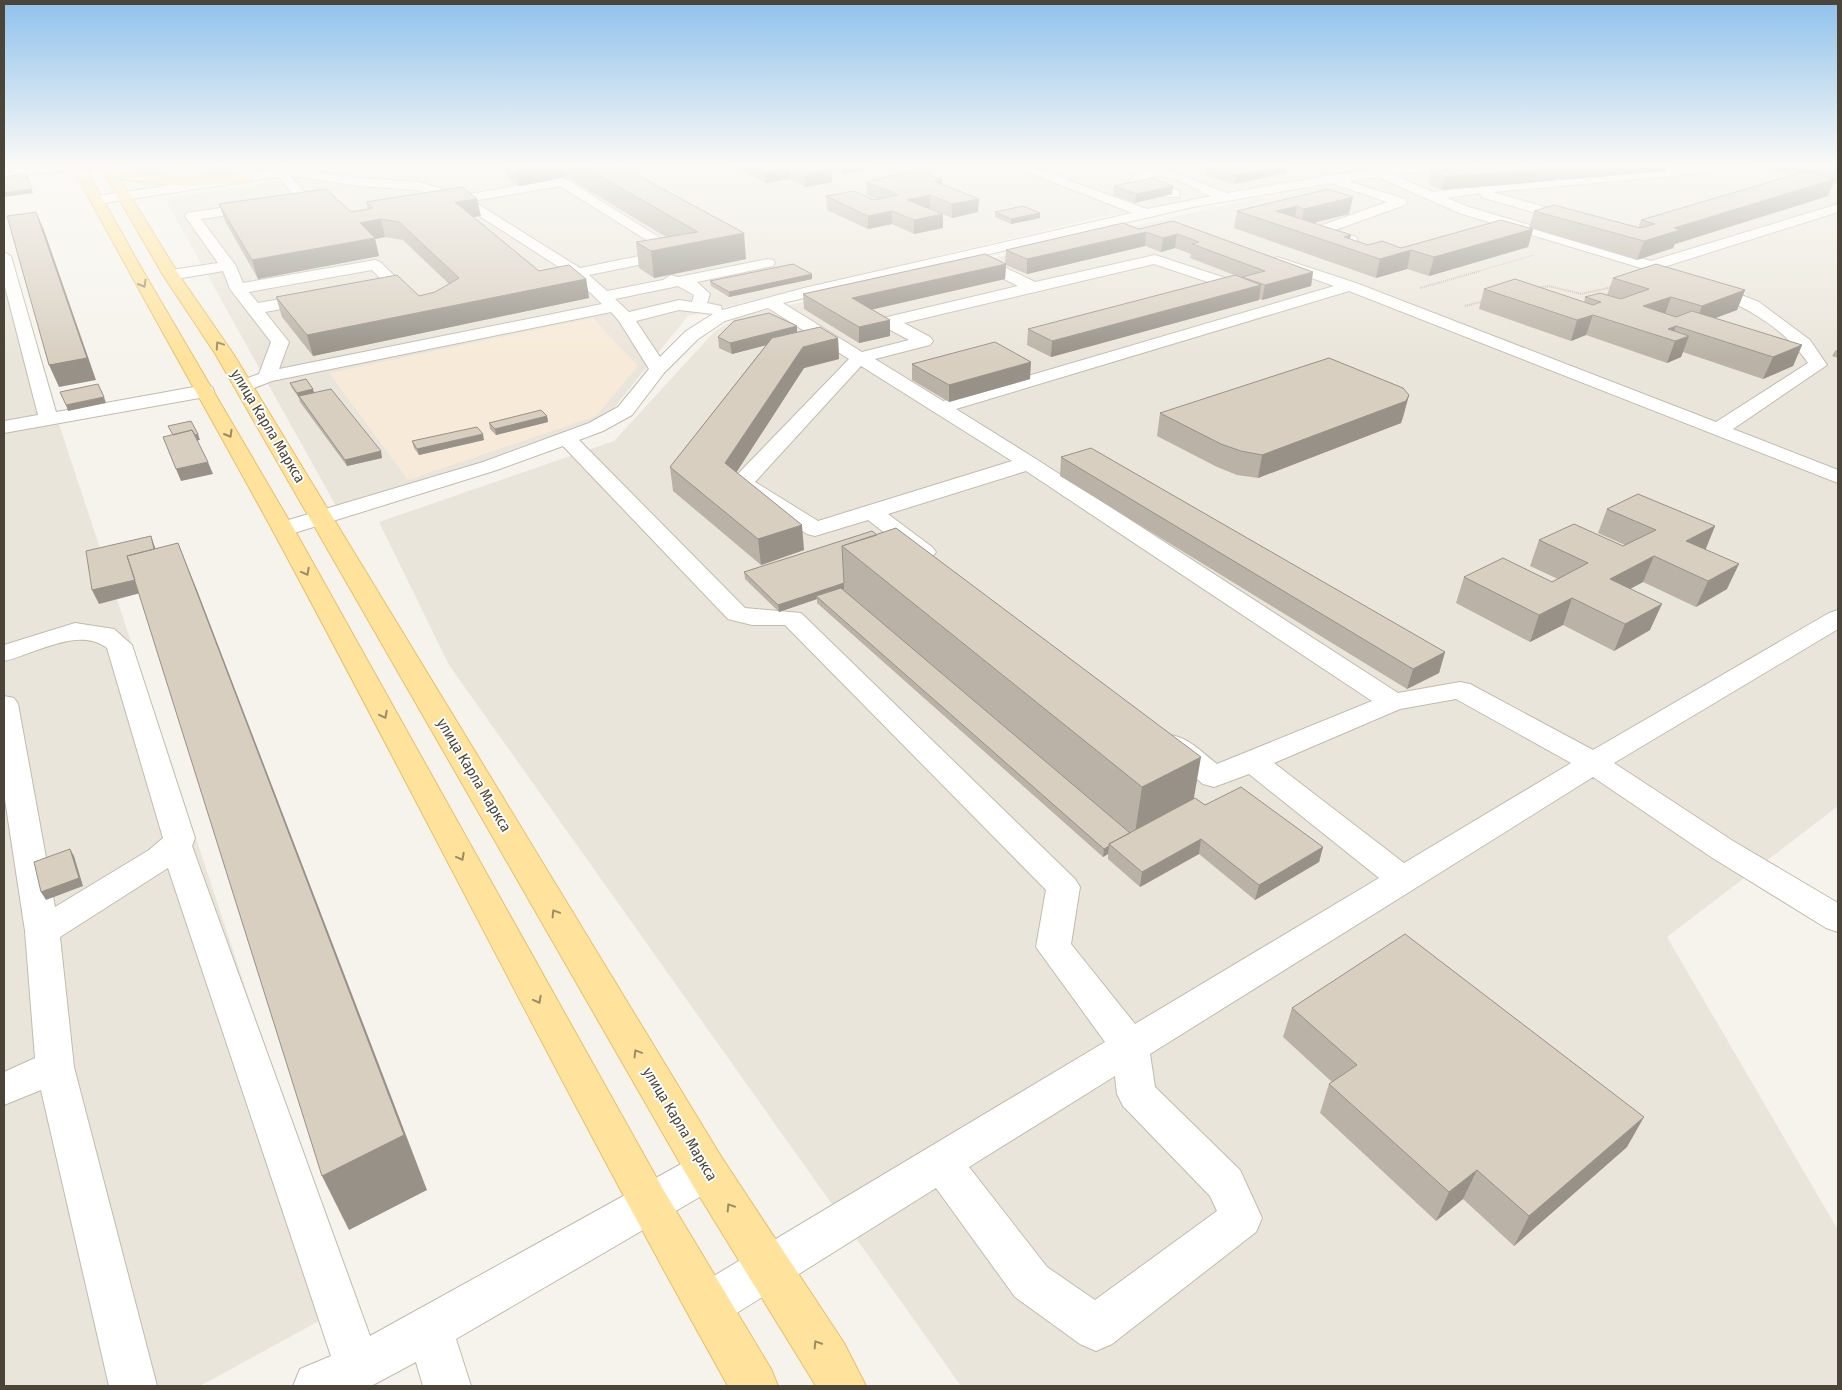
<svg xmlns="http://www.w3.org/2000/svg" width="1842" height="1390" viewBox="0 0 1842 1390" font-family="'Fira Sans Condensed',sans-serif">
	<style>
		.residential { fill: #eae5da }
		.commercial { fill: #f7ead8 }
		.lines { fill: none; stroke-linecap: round; stroke-linejoin: round }
		.minor-casing { stroke: #c2bbae; stroke-width: 2 }
		.major-casing { stroke: #e6c16a; stroke-width: 2 }
		.path-far1 { stroke: #c4b79f; stroke-width: 1; stroke-dasharray: 1 1; stroke-linecap: butt }
		.path { stroke: #c4b79f; stroke-width: 2; stroke-dasharray: 1 1; stroke-linecap: butt }
		.minor { fill: #fff; fill-rule: evenodd }
		.major { fill: #ffe39c; fill-rule: evenodd }
		.wall { fill: #bab2a6 }
		.shaded-wall { fill: #979187 }
		.building { fill: #d8cfc1; stroke: #979187 }
		.oneway { stroke: #9c8c66 }
		.labels { text-anchor: middle; stroke-width: 4; stroke-linejoin: round; paint-order: stroke }
		.street-label { font-size: 15px; fill: #4b4439; stroke: #fff }
	</style>
	<rect width="100%" height="100%" fill="#f6f3ec"/>
	<path class="residential" d="M133,164H299L141,187Z
		M361,164H1396L1100,217L688,316L609,414L580,429L438,477L336,506L165,199L346,169Z
		M1559,164H1838V806L1667,937L1838,1230V1386H961L449,665L379,522L614,441L715,331L740,316L1314,185Z
		M4,258L350,1304L200,1386H4Z"/>
	<path class="commercial" d="M593,318L638,366L596,416L408,480L329,373Z"/>
	<g class="lines">
		<g class="minor-casing">
			<path id="minor" d="M56,164L84,165L78,169L4,178V170Z
				M311,164L317,168L313,171L358,178L418,182L464,195L562,178L566,179L684,253L677,257L589,275L607,291L663,280L671,275L678,277L768,259L773,260L775,263L773,266L697,282L710,294L707,303L721,306L722,310L804,288L1132,213L1007,164H1024L1147,209L1211,196C1193,188 1165,169 1145,179L1179,191L1180,194L1179,197H1169L1131,183L1129,180L1140,172L1155,169L1167,170L1227,193L1331,175L1424,164H1460L1454,168L1394,175L1433,192L1472,186L1722,164L1720,167L1696,174L1493,192L1579,217L1581,220L1574,224L1481,197L1480,193L1447,198L1469,207L1651,261L1838,204V212L1651,271L1459,213L1378,177L1348,181L1405,199L1407,202L1405,205L1335,230L1356,237L1358,240L1351,244L1317,233L1315,230L1317,227L1387,202L1331,183L1193,207L981,256L1035,282L1155,255L1238,282L1240,285L1238,288H1226L1154,264L904,323L930,337L933,341L930,345L875,359L943,401L1334,286L1272,264L1270,261L1277,257L1356,283L1716,422L1808,363C1788,333 1754,311 1720,297L1718,294L1726,289L1759,302L1810,340L1827,365L1733,429L1838,470V483L1349,291L956,409L1036,459L1398,693L1460,682L1470,684L1593,750L1829,613L1838,610V629L1614,763L1733,841L1838,903V932L1826,928L1711,857L1593,777L1150,1054L1155,1087L1240,1170L1262,1218L1256,1232L1112,1344L1096,1351L1080,1344L1015,1297L936,1188L724,1321L708,1327L692,1321L685,1305L692,1289L1105,1042L1036,947L1046,890L785,625H752L728,619L563,446L497,470L291,534L283,536L275,534L272,529L275,524L483,462L589,423L618,407L649,369L619,321L611,312L272,381L244,392L237,390L235,386L237,382L259,374L271,342L230,289L223,271L171,280L163,275L171,270L218,263L185,216L187,213L296,197L278,177L97,204L90,200L97,196ZM289,175L358,186L417,190L456,201L573,276L602,304L279,369L289,342L265,312L314,303L322,298L314,293L258,303L249,292L372,270L383,281L360,286L358,289L360,292C370,295 396,291 402,283L380,262L375,260L243,283L236,266L201,219L310,203L312,200L310,197ZM560,186L664,251L580,268L473,201ZM966,260L1018,286L883,318L881,322L883,326L909,340L862,352L783,303ZM678,286L694,295L692,302L679,300L629,312L615,299ZM768,308L849,359L734,478L731,483L734,488L807,534L815,536L868,520L916,557L924,559L932,557L936,552L932,547L888,514L1026,471L1372,701L1217,764C1200,751 1182,730 1159,736L1155,742L1159,748L1203,784L1214,787L1249,774L1379,878L1135,1024L1071,944L1080,887L1075,879L801,613L745,608L579,440L603,431L632,415L664,373L698,339L725,321ZM679,310L713,314L686,331L660,357L636,321ZM861,366L1012,461L818,521L755,482ZM1456,699L1571,763L1404,863L1274,763L1400,709ZM1115,1076L1117,1094L1123,1106L1210,1196L1217,1211L1095,1300L1047,1267L969,1167Z
				M4,252L11,256L56,412L205,385L212,387L214,391L212,395L205,397L4,433V421L38,415L4,283Z
				M75,623L114,629L132,645L195,838L192,846L370,1336L692,1158L707,1152L722,1158L728,1171L722,1184L456,1339L471,1386H423L416,1362L371,1386H293L300,1369L331,1356L168,868L60,937L74,1067L157,1386H109L41,1090L4,1105V1072L35,1058L25,931L4,793V696L14,698L18,704L55,907L149,850L163,838L107,648C79,626 35,654 4,661V645Z"/>
		</g>
		<g class="major-casing">
			<path id="major" d="M71,164H83L143,271L294,529L664,1191L771,1369L778,1386H728C570,1104 426,815 273,531C206,408 136,287 71,164Z
				M99,164H111L115,171L177,178L246,175L252,179L246,183L177,186L120,179L179,275L234,355L722,1158L844,1343L866,1386H816L692,1184L216,355L163,275Z"/>
		</g>
		<path class="path-far1" d="M1476,272L1534,255"/>
		<path class="path" d="M1420,288L1480,271
			M1533,288L1549,286L1581,294L1612,287
			M1465,306L1484,301"/>
		<use href="#minor" class="minor"/>
		<use href="#major" class="major"/>
	</g>
	<path class="wall" d="M505,164H617L746,259L654,278L639,268L636,242L666,237L568,178L567,176L552,179L553,180L519,186L508,179Z
		M731,164H868V169L843,174L825,166L832,182L806,187L789,179L766,183L731,167Z
		M1738,164H1823L1838,167V184L1834,183L1828,196L1675,244L1673,248L1637,260L1533,229L1528,247L1429,276L1407,269L1376,278L1234,228L1237,211L1328,189L1349,214L1313,223L1351,235L1350,239L1368,245L1401,248L1529,228L1534,211L1638,228L1641,220L1793,175Z
		M1207,167L1286,173L1234,184L1206,176Z
		M1431,171H1666L1442,190L1428,184Z
		M942,180V184L978,212L952,218L929,208L943,228L914,234L892,224L868,229L827,210L826,196L877,199L867,195L866,182Z
		M1114,186L1172,194L1135,203L1113,195Z
		M366,202L481,216L473,217L539,271L586,279L589,298L313,356L282,317L276,297L419,296L435,292L449,284L403,240L385,237L375,239L379,256L258,279L225,221L219,204L351,212L368,209Z
		M995,212L1040,218L1011,224L995,217Z
		M1173,221L1313,272L1311,286L1262,300L1259,299V300L1051,357L1027,345L1028,329L1242,278L1190,258L1191,254L1175,248L1161,252L1145,246L1027,274L1006,265L1005,279L872,309L890,320V336L859,343L804,309L803,294L1005,264L1006,250L1139,229Z
		M1613,278L1745,290L1737,310L1715,318L1802,345L1793,366L1763,379L1683,352L1681,357L1667,363L1586,335L1571,341L1479,309L1484,289L1584,302L1585,297L1607,295Z
		M812,279L729,297L711,286L710,281Z
		M797,326V332L838,338L839,359L804,368L736,472L804,550L761,565L673,491L670,467L766,345L732,354L719,348L718,337Z
		M1838,349V358L1832,356L1835,351Z
		M912,364L1030,379L949,402L912,380Z
		M290,383L314,393L382,458L347,466L300,402L299,398L292,388Z
		M1409,395L1403,417L1401,423L1258,478L1237,475L1217,467L1157,436L1160,413Z
		M547,416L548,422L496,435L490,429L489,423Z
		M484,440L419,455L414,448L412,441Z
		M1061,457L1445,652L1439,673L1407,689L1060,476Z
		M1607,509L1715,526L1705,549L1727,589L1696,607L1643,582L1630,589L1650,630L1614,651L1563,625L1530,642L1456,603L1464,577L1552,582L1558,579L1530,566L1539,540L1623,546L1625,545L1598,533Z
		M872,531L1194,799L1205,805L1323,847L1319,862L1255,900L1199,854L1140,887L1108,859V854L1103,857L817,603V599L779,612L745,579L744,572Z
		M1292,1008L1627,1147L1514,1246L1463,1199L1436,1221L1320,1113L1329,1084L1332,1082L1283,1037Z"/>
	<path class="shaded-wall" d="M214,164H239V165L211,169L210,165Z
		M515,164H565L567,176L552,179L553,180L519,186Z
		M843,164H868V169L843,174Z
		M1288,164L1286,173L1234,184L1236,176Z
		M1604,164H1668L1666,171L1442,190L1445,177Z
		M788,167L789,179L766,183L765,171Z
		M832,169V182L806,187L805,174Z
		M26,174L33,193L4,197V193Z
		M1835,179L1828,196L1675,244L1673,248L1637,260L1644,241L1674,228Z
		M942,180V193L934,181Z
		M1173,186L1172,194L1135,203L1136,194Z
		M930,195V208L907,213V200Z
		M1353,197L1349,214L1301,226L1304,209Z
		M477,199L481,216L459,219L455,202Z
		M979,199L978,212L952,218V204Z
		M1297,206L1294,224L1276,211Z
		M892,211V224L868,229V216Z
		M36,212L44,230L96,380L59,387L49,365Z
		M1040,213V218L1011,224V219Z
		M943,214V228L914,234V220Z
		M381,219L385,237L375,239L379,256L258,279L252,260L360,223Z
		M1533,229L1528,247L1429,276L1434,257Z
		M1146,232L1145,246L1027,274V259Z
		M744,233L746,259L654,278L651,251Z
		M1177,234L1175,248L1161,252L1163,238Z
		M1351,235L1348,248L1344,237Z
		M1411,250L1407,269L1376,278L1380,259Z
		M1006,264L1005,279L853,314L852,298Z
		M1313,272L1311,286L1262,300L1265,285Z
		M812,274V279L729,297V292Z
		M586,279L589,298L313,356L307,335Z
		M1261,285L1259,300L1051,357L1052,341Z
		M1745,290L1737,310L1694,326L1702,306Z
		M1671,297L1664,317L1643,306Z
		M1593,315L1586,335L1571,341L1577,320Z
		M890,320V336L859,343V327Z
		M797,326V337L732,354L730,343Z
		M1676,326L1671,340L1668,329Z
		M1689,336L1681,357L1667,363L1675,341Z
		M838,338L839,359L804,368L727,487L725,463L803,347Z
		M1802,345L1793,366L1763,379L1773,357Z
		M1031,362L1030,379L949,402V385Z
		M313,389L315,395L299,396V398L297,393Z
		M1409,395L1403,417L1401,423L1258,478L1262,455Z
		M104,397L106,403L68,411L66,405Z
		M547,416L548,422L496,435L495,429Z
		M198,434L200,440L177,445L175,439Z
		M483,434L484,440L419,455L417,449Z
		M381,451L382,458L347,466L345,460Z
		M208,462L213,474L181,481L176,469Z
		M802,525L804,550L761,565L758,539Z
		M1715,526L1705,551L1686,541Z
		M151,536L156,550L167,586L99,604L92,590Z
		M178,543L197,590L427,1190L349,1230L322,1176Z
		M1654,556L1643,582L1600,605L1610,579Z
		M1739,564L1727,589L1696,607L1708,581Z
		M844,583V589L818,598L816,596L817,599L779,612L778,605Z
		M1572,598L1563,625L1530,642L1539,615Z
		M1662,604L1650,630L1614,651L1625,624Z
		M1445,652L1439,673L1407,689L1413,669Z
		M1201,757L1192,809L1134,840L1142,787Z
		M1201,839L1199,854L1140,887L1142,872Z
		M1109,846L1108,854L1103,857L1104,849Z
		M1323,847L1319,862L1255,900L1259,885Z
		M70,849L74,856L83,886L46,900L41,892Z
		M1644,1117L1627,1147L1514,1246L1529,1216Z
		M1477,1170L1463,1199L1436,1221L1449,1192Z"/>
	<path class="building" d="M579,164H617L744,233L651,251L636,242L698,232Z
		M750,164H819L832,169L805,174L788,167L765,171Z
		M1221,164H1288L1236,176L1207,167Z
		M1520,164H1604L1445,177L1431,171Z
		M1783,164H1823L1838,167V175Z
		M916,170L942,180L934,181L979,199L952,204L930,195L907,200L943,214L914,220L892,211L868,216L826,196L854,191L874,200L898,195L866,182Z
		M1804,172L1835,179L1674,228L1680,230L1644,241L1534,211L1554,205L1640,228L1655,224L1641,220Z
		M26,174L32,189L4,193V177Z
		M1152,178L1173,186L1136,194L1114,186Z
		M462,187L477,199L455,202L539,271L569,265L586,279L307,335L276,297L397,275L419,296L435,292L459,278L399,222L381,219L360,223L375,238L252,260L219,204L326,189L351,212L373,208L366,202Z
		M1328,189L1353,197L1304,209L1297,206L1276,211L1351,235L1344,237L1368,245L1382,241L1401,248L1501,220L1533,229L1434,257L1411,250L1380,259L1237,211Z
		M1023,206L1040,213L1011,219L995,212Z
		M36,212L87,358L49,365L7,216Z
		M1173,221L1313,272L1265,285L1242,277L1265,271L1192,244L1199,242L1177,234L1163,238L1146,232L1027,259L1006,250L1123,223L1139,229Z
		M985,254L1006,264L852,298L890,320L859,327L803,294Z
		M793,264L812,274L729,292L710,281Z
		M1656,264L1745,290L1702,306L1671,297L1643,306L1676,317L1692,311L1802,345L1773,357L1676,326L1668,329L1689,336L1675,341L1593,315L1577,320L1484,289L1515,279L1593,305L1601,302L1585,297L1600,293L1621,299L1649,289L1613,278Z
		M1235,275L1261,285L1052,341L1028,329Z
		M769,313L797,326L730,343L718,337L734,321Z
		M820,327L838,338L803,347L725,463L802,525L758,539L670,467L772,338Z
		M995,342L1031,362L949,385L912,364Z
		M1329,358L1403,388L1409,395L1406,401L1262,455L1241,451L1221,444L1160,413Z
		M306,379L313,389L297,393L290,383Z
		M98,384L104,397L66,405L60,392Z
		M331,389L381,451L345,460L299,396Z
		M541,410L547,416L495,429L489,423Z
		M191,421L198,434L195,435L192,430L173,435L168,426Z
		M477,427L483,434L417,449L412,441Z
		M192,430L208,462L176,469L163,437Z
		M1091,448L1445,652L1413,669L1061,457Z
		M1638,494L1715,526L1686,541L1739,564L1708,581L1654,556L1610,579L1662,604L1625,624L1572,598L1539,615L1464,577L1503,558L1552,582L1588,563L1539,540L1574,524L1623,546L1656,530L1607,509Z
		M896,528L1201,757L1142,787L842,546Z
		M872,531L877,535L842,546L844,583L778,605L744,572Z
		M151,536L154,549L127,556L135,580L92,590L86,551Z
		M178,543L404,1135L322,1176L127,556Z
		M841,588L1130,833L1109,844V846L1104,849L816,596Z
		M1241,787L1323,847L1259,885L1201,839L1142,872L1109,844L1195,798L1205,805Z
		M70,849L79,878L41,892L34,862Z
		M1405,934L1644,1117L1529,1216L1477,1170L1449,1192L1329,1084L1357,1065L1292,1008Z"/>
	<defs><path id="oneway-chevron" d="M-2-3.5L2.5 0L-2 3.5" fill="none" stroke-width="1.6" stroke-linecap="round" stroke-linejoin="round" transform="scale(1.25)"/></defs>
	<g class="oneway">
		<use href="#oneway-chevron" transform="translate(143 284) rotate(60)"/>
		<use href="#oneway-chevron" transform="translate(219 345) rotate(-124)"/>
		<use href="#oneway-chevron" transform="translate(229 434) rotate(60)"/>
		<use href="#oneway-chevron" transform="translate(306 572) rotate(62)"/>
		<use href="#oneway-chevron" transform="translate(384 715) rotate(62)"/>
		<use href="#oneway-chevron" transform="translate(461 857) rotate(62)"/>
		<use href="#oneway-chevron" transform="translate(555 913) rotate(-121)"/>
		<use href="#oneway-chevron" transform="translate(538 1000) rotate(62)"/>
		<use href="#oneway-chevron" transform="translate(637 1053) rotate(-121)"/>
		<use href="#oneway-chevron" transform="translate(730 1207) rotate(-123)"/>
		<use href="#oneway-chevron" transform="translate(817 1344) rotate(-122)"/>
	</g>
	<linearGradient id="sky" x2="0" y2="1"><stop stop-color="#8fc1ec"/><stop offset="0.46" stop-color="#fbfaf6"/><stop offset="1" stop-color="#fbfaf6" stop-opacity="0"/></linearGradient>
	<rect width="1842" height="359" fill="url(#sky)"/>
	<g class="labels">
		<g class="street-label">
			<text transform="translate(268 426) rotate(59)" y="5">улица Карла Маркса</text>
			<text transform="translate(474 775) rotate(59)" y="5">улица Карла Маркса</text>
			<text transform="translate(680 1124) rotate(59)" y="5">улица Карла Маркса</text>
		</g>
	</g>
	<rect width="1842" height="1390" fill="none" stroke="#4b4439" stroke-width="10"/>
</svg>
